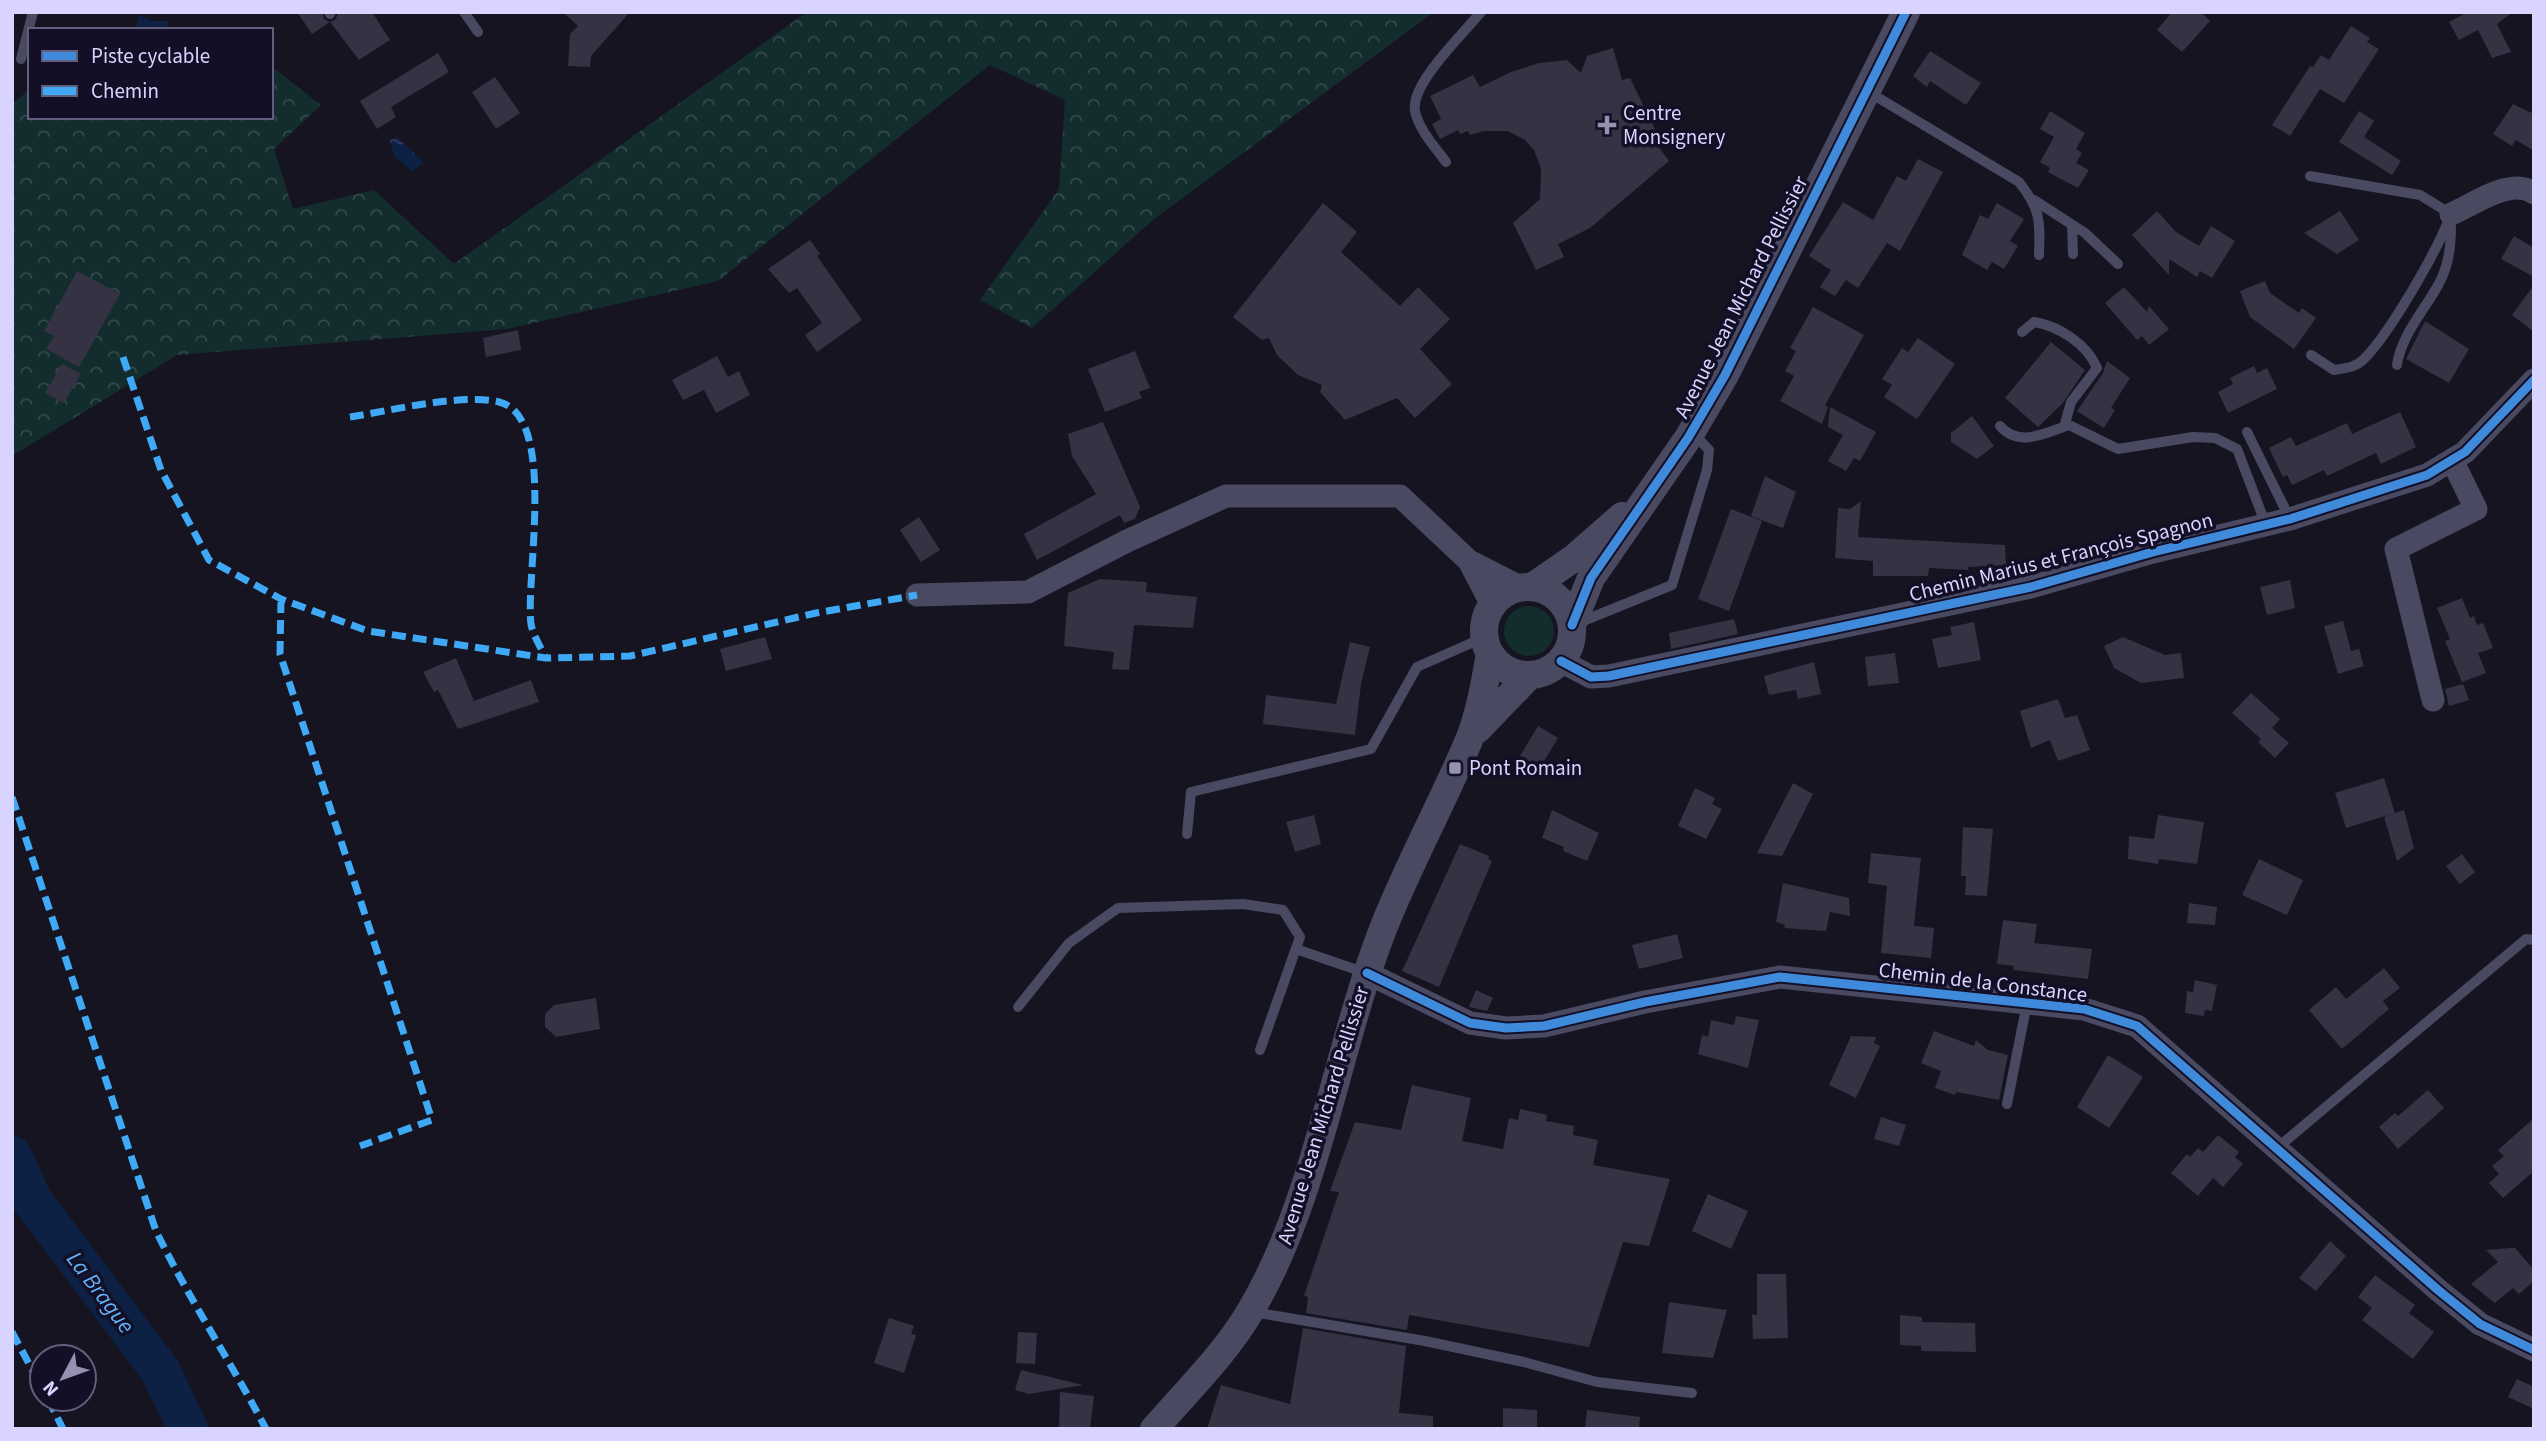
<svg xmlns="http://www.w3.org/2000/svg" width="2546" height="1441" viewBox="0 0 2546 1441" font-family="'Source Sans 3',sans-serif">
	<style>
		.grass { fill: #132c2d }
		.forest { fill: url(#forest-crowns) }
		.water { fill: url(#water-ripples) }
		.lines { fill: none; stroke-linecap: round; stroke-linejoin: round }
		.river { stroke: #0d2144; stroke-width: 40 }
		.building { fill: #343243 }
		.service { stroke: #4a4962; stroke-width: 10 }
		.minor { stroke: #4a4962; stroke-width: 23 }
		.tertiary { stroke: #4a4962; stroke-width: 28 }
		.quiet { stroke: #3fa9f5; stroke-width: 7; stroke-dasharray: 14 7; stroke-linecap: butt }
		.cycleway-casing { stroke: #130f26; stroke-width: 13 }
		.cycleway { stroke: #408adc; stroke-width: 9 }
		.poi-dot { fill: #9591b1; stroke: #130f26; stroke-width: 2.5 }
		.labels { text-anchor: middle; stroke-width: 7; stroke-linejoin: round; paint-order: stroke }
		.poi-label { font-size: 21px; fill: #d9d4ff; stroke: #130f26; text-anchor: start }
		.street-label { font-size: 21px; fill: #d9d4ff; stroke: #130f26 }
		.water-label { font-size: 23px; font-style: italic; fill: #62b6ff; stroke: #130f26 }
	</style>
	<defs>
		<pattern id="forest-crowns" width="20" height="18" patternUnits="userSpaceOnUse" patternTransform="scale(1.75)"><rect width="20" height="18" fill="#132c2d"/><path d="M2 6a3 3 0 1 1 6 0M12 15a3 3 0 1 1 6 0" fill="none" stroke="#354a4c"/></pattern>
		<pattern id="water-ripples" width="26" height="14" patternUnits="userSpaceOnUse" patternTransform="scale(1.75)"><rect width="26" height="14" fill="#0d2144"/><path d="M2 4q2-2 4 0t4 0M15 11q2-2 4 0t4 0" fill="none" stroke="#304060"/></pattern>
	</defs>
	<rect width="100%" height="100%" fill="#161421"/>
	<path class="grass" d="M1504 631a25 25 0 1 1 50 0a25 25 0 1 1-50 0Z"/>
	<path class="forest" d="M807,12H1434L1154,219L1032,328L980,300L1059,189L1065,100L990,65L718,281L507,329L177,355L12,456V104L30,89V117H271V66L321,105L274,149L293,209L374,190L454,264Z"/>
	<path class="water" d="M139,15L151,21H168V30H135Z
		M398,138L424,163L412,171L395,157L389,140Z"/>
	<g class="lines">
		<path class="river" d="M12,1156L32,1200L160,1370L188,1429"/>
	</g>
	<path class="building" d="M297,12H323L324,19L330,22L312,34Z
		M339,12H372L390,40L359,60L330,22L335,20Z
		M563,12H630L591,56L590,67L568,66L570,34L578,26Z
		M2172,12H2201L2210,21L2182,52L2157,30Z
		M2468,12H2513L2497,24L2511,52L2492,58L2478,30L2459,40L2449,22Z
		M2351,26L2370,38L2367,42L2379,49L2344,103L2320,89L2290,136L2272,125L2310,66L2313,67L2321,55L2329,60Z
		M1613,48L1622,80L1630,78L1655,129L1649,134L1669,161L1590,228L1558,244L1564,257L1536,270L1513,223L1540,199L1541,168L1534,150L1525,140L1508,131H1483L1470,135L1468,131L1460,134L1458,130L1440,139L1432,124L1441,119L1430,96L1473,75L1480,87L1511,72L1539,63L1567,60L1581,73L1587,56Z
		M1930,51L1981,83L1966,105L1930,81L1927,87L1913,76Z
		M438,53L449,72L391,107L396,117L377,129L360,101Z
		M495,77L520,113L496,129L472,92Z
		M2513,104L2534,114V151L2516,140L2512,146L2493,134Z
		M2050,111L2085,133L2076,149L2082,153L2076,163L2089,170L2078,188L2048,172L2050,168L2040,162L2054,137L2040,129Z
		M2359,111L2374,121L2364,137L2401,161L2392,175L2339,142Z
		M1918,159L1943,172L1900,251L1887,243L1858,288L1846,280L1835,296L1820,287L1831,270L1809,256L1843,202L1873,220L1897,176L1906,181Z
		M1323,203L1357,232L1341,252L1400,306L1418,287L1450,319L1420,349L1452,384L1415,418L1397,398L1345,420L1320,392L1322,385L1298,375L1277,355L1269,338L1262,340L1233,317Z
		M1997,203L2024,219L2010,241L2018,246L2004,269L1992,262L1987,270L1962,255L1980,215L1988,219Z
		M2157,211L2176,232L2199,246L2211,226L2235,241L2212,278L2200,271L2197,277L2169,259V275L2132,235Z
		M2340,211L2359,240L2337,254L2304,233Z
		M2514,236L2534,248V277L2501,259Z
		M810,240L820,254L817,256L862,320L817,352L805,335L822,323L797,288L789,293L768,269Z
		M77,271L120,294L79,367L46,349L54,336L44,331Z
		M2265,281L2270,293L2299,313L2302,308L2316,318L2294,349L2250,317L2240,291Z
		M2534,285V332L2512,315Z
		M2124,287L2147,312L2149,306L2169,329L2149,345L2142,336L2137,340L2105,303Z
		M1813,307L1864,335L1825,405L1828,407L1822,424L1780,401L1794,376L1785,371L1796,351L1790,348Z
		M2425,321L2469,349L2449,383L2406,359Z
		M518,330L521,350L486,357L483,338Z
		M1918,338L1955,364L1917,419L1884,397L1892,385L1882,379L1902,348L1908,352Z
		M2051,342L2085,370L2063,403L2038,427L2005,398Z
		M1135,351L1150,388L1139,392L1142,398L1105,412L1088,369Z
		M717,356L728,377L739,371L750,395L716,413L704,390L683,400L672,380Z
		M2107,361L2130,378L2111,408L2115,410L2104,428L2077,411L2103,373Z
		M62,364L81,374L64,403L45,393Z
		M2254,366L2257,373L2267,368L2277,389L2228,413L2218,392L2233,384L2230,378Z
		M1830,407L1876,432L1860,461L1854,458L1846,471L1828,461L1843,435L1828,427Z
		M2400,412L2416,447L2381,464L2376,453L2327,476L2324,470L2292,485L2287,475L2283,477L2269,448L2291,437L2296,446L2347,423L2352,434Z
		M1972,416L1994,446L1977,459L1951,442V433Z
		M1103,422L1140,507L1135,519L1124,523L1120,515L1037,560L1024,534L1096,494L1072,456L1068,434Z
		M1765,476L1796,492L1783,528L1751,516Z
		M1861,501L1858,537L2005,545L2006,565L1968,567V570L1929,568L1928,576H1873V561L1835,558L1838,508L1850,509Z
		M1731,509L1762,521L1729,611L1698,599Z
		M919,517L940,550L921,562L900,530Z
		M1100,579L1147,582L1146,592L1197,597L1193,628L1134,625L1129,670L1112,669L1114,652L1064,646L1068,593Z
		M2290,580L2295,608L2267,615L2260,587Z
		M2462,598L2470,618L2474,616L2477,625L2483,623L2493,648L2478,653L2486,673L2462,682L2445,641L2450,639L2437,608Z
		M1734,619L1738,634L1671,649L1669,633Z
		M2343,621L2351,651L2359,649L2364,666L2338,674L2324,626Z
		M1974,622L1981,660L1938,668L1932,639L1952,635L1950,627Z
		M765,637L772,659L726,671L720,649Z
		M2123,637L2165,655L2181,653L2184,678L2141,683L2114,668L2104,646Z
		M1350,642L1370,647L1361,684L1355,735L1263,724L1266,695L1336,704Z
		M1895,653L1899,683L1868,686L1865,657Z
		M456,658L474,701L531,680L539,702L458,729L438,690L434,692L423,672Z
		M1814,662L1821,694L1798,699L1796,690L1769,695L1764,676Z
		M2463,684L2469,700L2449,706L2445,689Z
		M2251,693L2280,719L2272,728L2289,743L2275,758L2258,742L2261,739L2232,713Z
		M2058,699L2065,718L2077,715L2090,750L2058,761L2050,740L2031,748L2020,711Z
		M1538,726L1558,738L1540,768L1520,756Z
		M2384,778L2395,813L2346,828L2335,793Z
		M1793,783L1813,794L1782,856L1757,853Z
		M1695,788L1715,798L1712,804L1722,809L1706,839L1678,826Z
		M1552,810L1599,833L1587,861L1563,851L1564,847L1542,838Z
		M2404,810L2414,848L2397,861L2384,817Z
		M1314,815L1321,844L1295,852L1286,822Z
		M2158,815L2204,822L2197,864L2159,859L2158,864L2128,859L2129,836L2154,839Z
		M1963,827L1993,829L1987,896L1965,895L1966,876H1961Z
		M1460,844L1489,856L1488,859L1492,861L1439,987L1402,971Z
		M1871,853L1921,858L1914,926L1934,928L1931,958L1881,953L1887,886L1868,883Z
		M2462,854L2475,872L2460,884L2446,866Z
		M2259,859L2303,880L2287,915L2242,895Z
		M1783,883L1849,898L1850,916L1830,912L1826,931L1784,928L1785,925L1776,922Z
		M2189,903L2217,907L2215,925L2187,923Z
		M2003,920L2037,924L2034,943L2092,949L2088,979L2013,970L2014,966L1997,964Z
		M1677,934L1683,958L1639,969L1632,945Z
		M2384,968L2400,988L2383,1001L2389,1009L2342,1049L2309,1010L2336,987L2346,999Z
		M2195,980L2217,985L2212,1011L2205,1010L2204,1016L2185,1013L2187,991L2193,992Z
		M1476,990L1493,998L1487,1011L1469,1007Z
		M596,998L600,1029L556,1037L545,1027V1014L554,1005Z
		M1736,1016L1759,1020L1748,1068L1698,1054L1702,1035L1708,1037L1711,1020L1734,1025Z
		M1934,1031L1974,1046L1976,1040L1988,1050L2008,1055L1999,1100L1956,1092L1955,1095L1935,1088L1941,1071L1921,1063Z
		M1851,1036L1876,1037L1874,1043L1880,1046L1856,1098L1829,1085Z
		M2108,1055L2143,1077L2109,1128L2077,1107Z
		M1412,1085L1471,1098L1462,1141L1503,1149L1509,1118L1518,1120L1520,1109L1547,1115L1546,1121L1574,1126L1573,1135L1598,1140L1593,1165L1670,1179L1649,1246L1623,1242L1589,1347L1409,1315L1407,1330L1306,1313L1308,1297L1304,1296L1339,1192L1330,1191L1355,1122L1401,1130Z
		M2428,1090L2444,1108L2398,1149L2379,1127L2395,1113L2398,1116Z
		M1881,1117L1906,1125L1899,1146L1874,1139Z
		M2534,1118V1171L2503,1198L2489,1183L2499,1174L2492,1166L2504,1156L2498,1150Z
		M2218,1135L2239,1152L2235,1157L2243,1164L2223,1187L2213,1178L2198,1196L2171,1173L2187,1154L2190,1157L2198,1148L2203,1152Z
		M1708,1194L1748,1211L1731,1249L1692,1231Z
		M2330,1241L2346,1256L2316,1291L2299,1278Z
		M2511,1248H2515L2534,1270V1281L2519,1294L2513,1288L2495,1303L2471,1284L2498,1262L2486,1250Z
		M1757,1274H1786L1788,1338L1753,1339L1752,1314L1757,1315Z
		M2375,1275L2415,1305L2409,1313L2434,1332L2413,1359L2362,1320L2372,1308L2358,1297Z
		M1669,1302L1727,1310L1713,1358L1662,1353Z
		M1900,1315L1922,1317V1322L1975,1323L1976,1352L1921,1351V1346L1900,1345Z
		M889,1318L914,1326L911,1334L916,1335L904,1373L874,1363Z
		M1303,1328L1406,1346L1399,1413L1433,1416V1429H1207L1221,1385L1290,1404Z
		M1018,1332L1037,1333L1035,1364L1016,1363Z
		M1021,1370L1083,1385L1029,1394L1015,1390Z
		M2517,1379L2534,1387V1409L2508,1397Z
		M1060,1392L1094,1396L1090,1429H1059Z
		M1503,1408L1537,1410V1429H1503Z
		M1587,1410L1640,1417L1639,1429H1585Z"/>
	<g class="lines">
		<path class="service" d="M464,12L478,32
			M330,14L331,12
			M21,59L33,12
			M1867,91L2019,182C2041,210 2040,220 2039,255
			M1446,162C1435,147 1419,130 1415,111C1410,84 1464,33 1481,12
			M2310,176L2420,195L2451,214
			M2034,200L2085,233L2118,264
			M2072,225L2073,254
			M2022,332L2034,322C2059,326 2087,344 2097,368L2071,402L2064,427
			M2311,355L2334,370C2345,368 2355,368 2364,359C2390,333 2438,250 2451,214
			M2397,365C2401,336 2423,312 2437,287C2449,267 2451,246 2451,224
			M2000,426C2019,448 2045,433 2069,425L2118,449L2193,437L2215,438L2237,449L2266,525
			M2247,432L2290,519
			M1578,623L1672,585L1707,470L1709,450L1694,434
			M1187,834L1191,792L1371,749L1417,667L1485,637
			M1296,949L1366,973
			M1018,1007L1069,943L1118,908L1243,904L1283,910L1300,937L1260,1050
			M2007,1104L2027,1003
			M2277,1148L2526,939L2534,940
			M1253,1312L1425,1341L1524,1362L1597,1382L1692,1393"/>
		<path class="minor" d="M2451,214C2475,204 2510,177 2534,193
			M1469,561L1492,605
			M917,595L1028,592L1127,541L1226,496H1400L1469,561L1520,587
			M1561,661L1591,677L1609,676L2031,587L2153,552L2290,519L2427,475L2465,452L2534,380
			M2433,700L2396,549L2476,509L2452,460
			M1367,973L1470,1023L1506,1028L1544,1026L1645,1002L1780,977L2084,1009L2137,1026L2438,1290L2480,1324L2534,1350"/>
		<path class="tertiary" d="M1532,587L1574,558L1622,516
			M1484 631a44 44 0 1 1 88 0a44 44 0 1 1-88 0Z
			M1572,625L1591,578L1688,438L1725,375L1906,12
			M1478,729L1530,675
			M1154,1429C1187,1391 1226,1353 1251,1310C1317,1199 1336,1050 1383,929C1408,865 1442,804 1469,740C1480,713 1485,682 1490,653"/>
		<path class="quiet" d="M123,357L161,470L209,560L281,599L368,631L546,658L630,656L816,613L917,595
			M350,417C389,411 461,393 499,402C558,416 525,578 531,624C533,635 541,648 546,658
			M281,599L280,654L432,1120L360,1146
			M12,797L156,1231C189,1299 231,1362 266,1429
			M12,1332L42,1388
			M48,1399L63,1429"/>
		<g class="cycleway-casing">
			<path id="cycleway" d="M1572,625L1591,578L1688,438L1725,375L1906,12
				M1561,661L1591,677L1609,676L2031,587L2153,552L2290,519L2427,475L2465,452L2534,380
				M1367,973L1470,1023L1506,1028L1544,1026L1645,1002L1780,977L2084,1009L2137,1026L2438,1290L2480,1324L2534,1350"/>
		</g>
		<use href="#cycleway" class="cycleway"/>
	</g>
	<g class="poi-dot">
		<path d="M1603.5 114.5h7v7h7v7h-7v7h-7v-7h-7v-7h7z"/>
		<rect x="1448" y="761" width="14" height="14" rx="3.5"/>
	</g>
	<g class="labels">
		<g class="poi-label">
			<text x="1623" y="120">Centre<tspan x="1623" dy="24">Monsignery</tspan></text>
			<text x="1469" y="775">Pont Romain</text>
		</g>
		<g class="street-label">
			<text transform="translate(1741 297) rotate(-63)" y="7">Avenue Jean Michard Pellissier</text>
			<text transform="translate(2061 557) rotate(-14)" y="7">Chemin Marius et François Spagnon</text>
			<text transform="translate(1983 982) rotate(7)" y="7">Chemin de la Constance</text>
			<text transform="translate(1323 1115) rotate(-73)" y="7">Avenue Jean Michard Pellissier</text>
		</g>
		<g class="water-label">
			<text transform="translate(101 1292) rotate(53)" y="8">La Brague</text>
		</g>
	</g>
	<rect width="2546" height="1441" fill="none" stroke="#d9d4ff" stroke-width="28"/>
	<rect x="28" y="28" width="245" height="91" fill="#130f26" stroke="#625e7d" stroke-width="2"/>
	<rect x="42" y="51" width="35" height="10" fill="#408adc" stroke="#625e7d" stroke-width="2"/>
	<text x="91" y="63" font-size="21" fill="#d9d4ff">Piste cyclable</text>
	<rect x="42" y="86" width="35" height="10" fill="#3fa9f5" stroke="#625e7d" stroke-width="2"/>
	<text x="91" y="98" font-size="21" fill="#d9d4ff">Chemin</text>
	<g transform="translate(63 1378) rotate(229)"><circle r="33" fill="#130f26" stroke="#625e7d" stroke-width="2"/>
	<path d="M0-5L12 26L0 18L-12 26Z" fill="#9591b1"/>
	<text y="-10" font-size="19" font-weight="bold" text-anchor="middle" fill="#d9d4ff">N</text>
	</g>
</svg>
